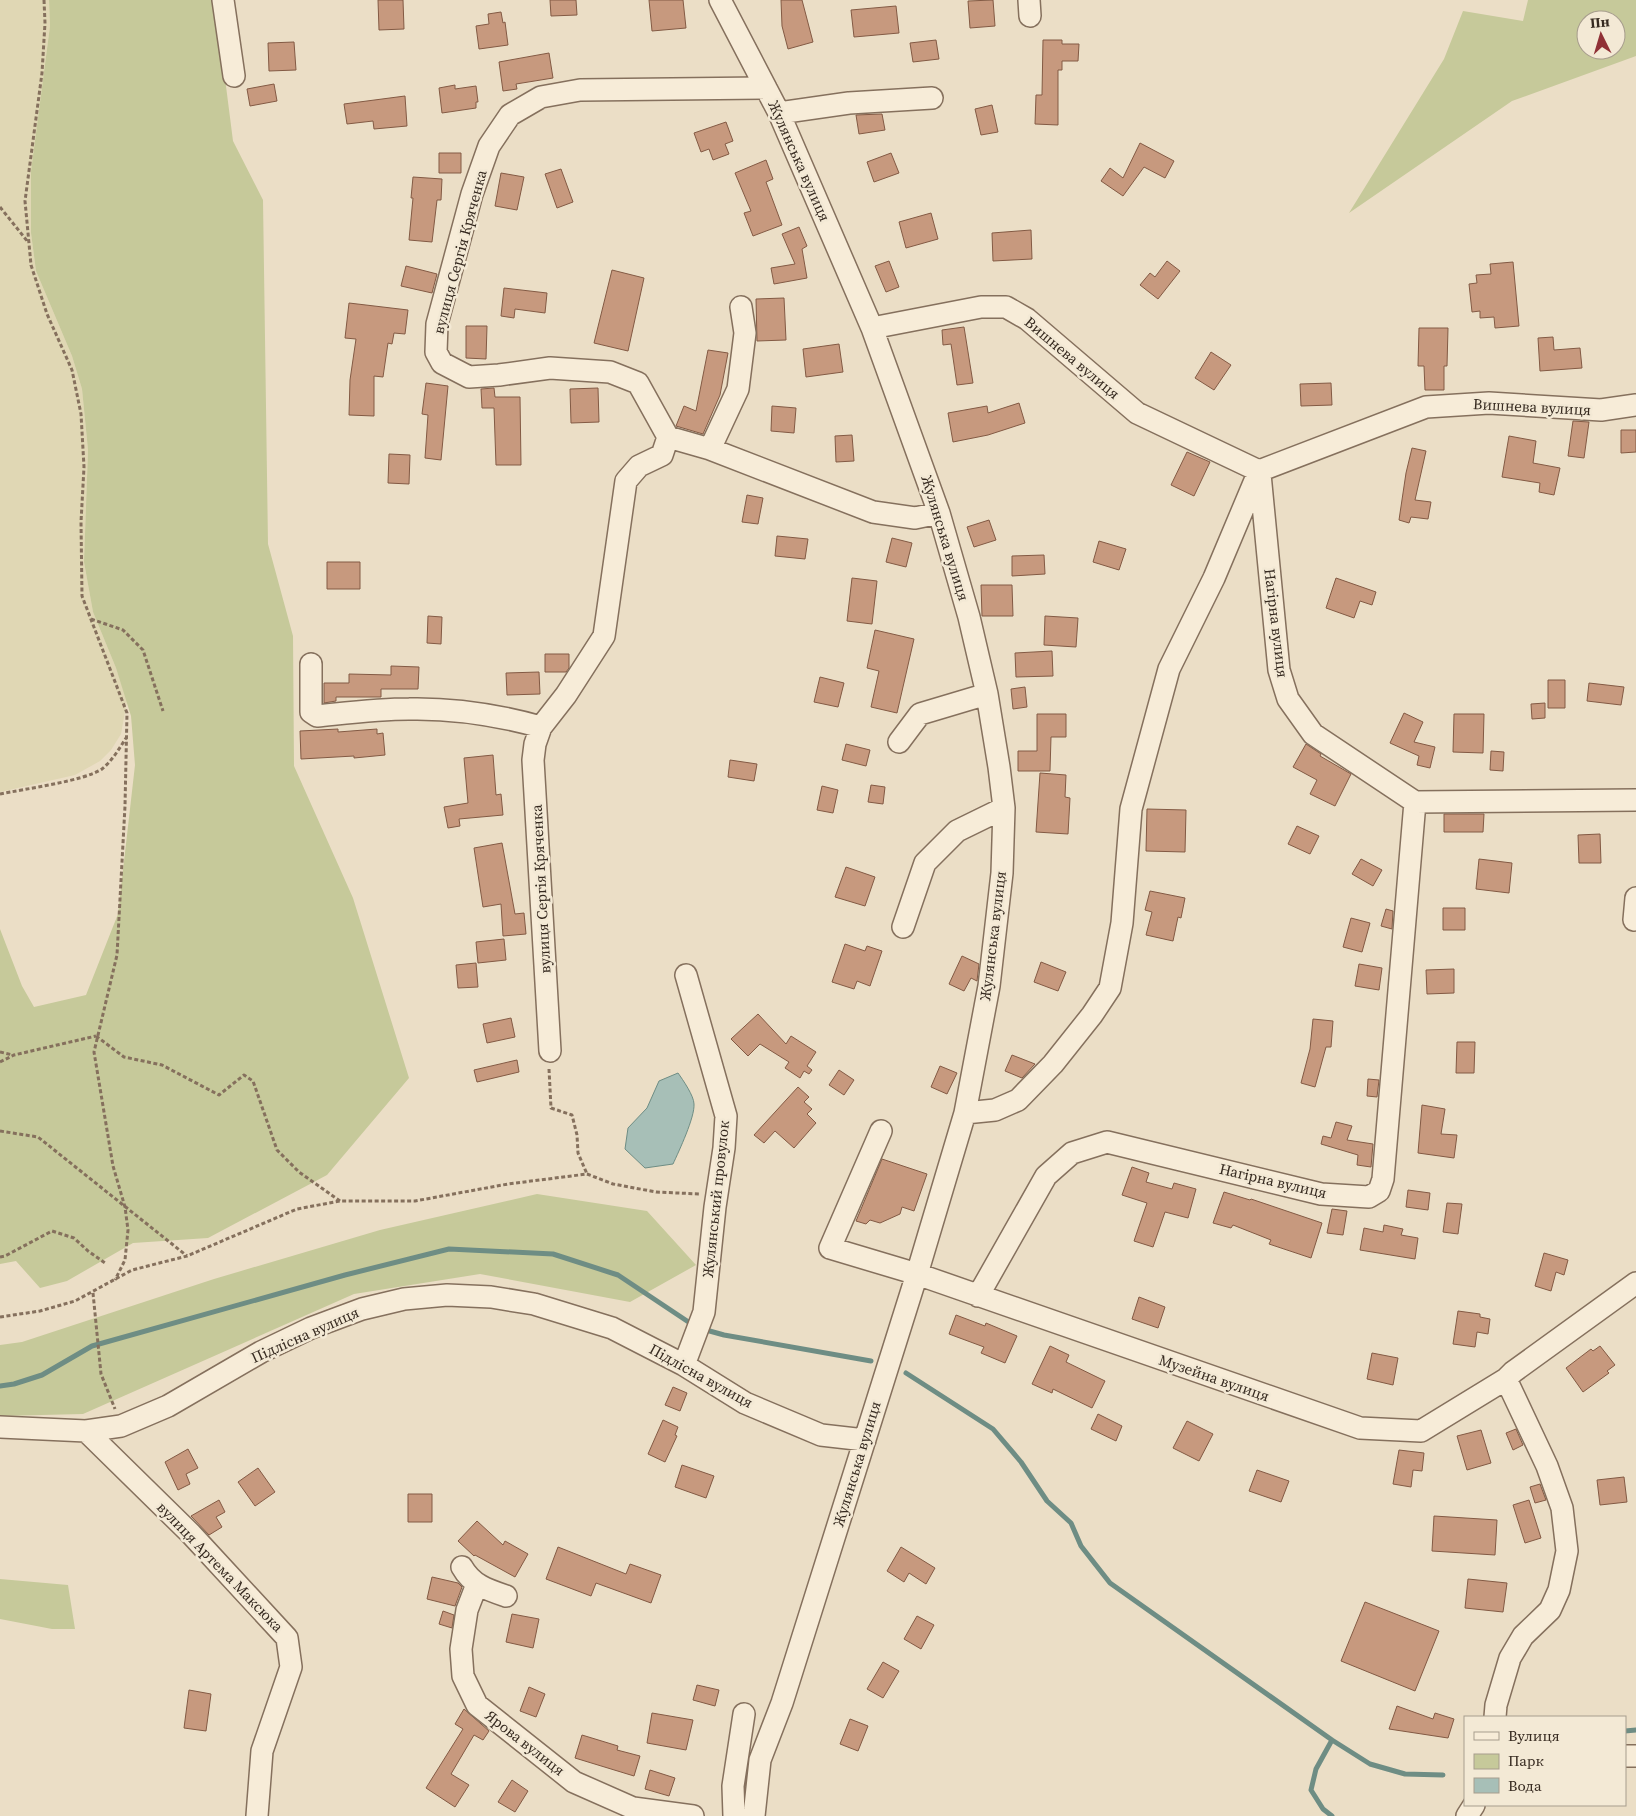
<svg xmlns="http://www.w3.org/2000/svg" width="1636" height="1816" viewBox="0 0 1636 1816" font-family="'Source Serif 4',serif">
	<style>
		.farmland { fill: #e0d7b4 }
		.green { fill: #c6c99a; fill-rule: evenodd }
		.water { fill: #a7bfb7; stroke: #6e8d84 }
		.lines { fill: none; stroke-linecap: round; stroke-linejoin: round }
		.stream { stroke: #6e8d84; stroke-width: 5 }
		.building { fill: #c7997e; stroke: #835a44 }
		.minor-casing { stroke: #85705d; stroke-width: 24 }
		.path { stroke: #85705d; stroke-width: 3; stroke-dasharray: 4 2.5; stroke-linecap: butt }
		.minor { stroke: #f7ecd8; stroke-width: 21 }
		.labels { text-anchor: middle; stroke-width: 5; stroke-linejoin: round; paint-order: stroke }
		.street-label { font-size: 15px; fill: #362a20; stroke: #f3e9d5 }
	</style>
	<rect width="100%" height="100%" fill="#ebdec6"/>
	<path class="farmland" d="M0,0H49L50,26L31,171V233L36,271L72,356L82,389L88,450L84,562L93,612L116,668L127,701L121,734L111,750L100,761L75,775L0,792Z"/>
	<path class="green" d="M49,0H215L233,141L263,200L268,544L293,636L294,766L353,898L409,1078L327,1175L208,1238L133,1243L67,1281L40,1288L16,1261L0,1264V929L22,986L34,1007L86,995L118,914L135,765L131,716L116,668L93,612L84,562L88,450L82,389L72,356L36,271L31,233V171L50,26Z
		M1528,0H1636V56L1512,101L1349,213L1444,59L1463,11L1523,21ZM1586,20H1616V50H1586Z
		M537,1194L647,1211L696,1265L630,1302L480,1274L354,1294L83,1414L0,1416V1345L22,1342L214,1279L380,1230Z
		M0,1579L68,1585L75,1629H52L0,1619Z"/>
	<path class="water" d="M678,1073C683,1080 694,1096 694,1104C695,1117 679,1151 673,1164L645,1168L625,1149L628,1128L647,1108L659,1081Z"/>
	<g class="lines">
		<path class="stream" d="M706,1330L724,1335L871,1361
			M906,1373L993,1429L1021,1462L1047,1501L1071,1523L1081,1546L1110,1583L1332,1740L1370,1764L1405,1774L1443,1775
			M0,1386L14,1384L42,1375L92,1346L345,1275L449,1249L553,1254L618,1275L693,1325
			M1625,1731L1636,1730
			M1332,1816L1323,1809L1311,1790L1316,1769L1332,1740"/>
	</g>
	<path class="building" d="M378,0H403L404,29L379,30Z
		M550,0H576L577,15L551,16Z
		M649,0H683L686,28L652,31Z
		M781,0H802L813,42L788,49L782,26Z
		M993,0L995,26L970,28L968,1Z
		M896,6L899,33L854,37L851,10Z
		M501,12L503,23L505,22L508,45L479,49L476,26L489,24L488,14Z
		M936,40L939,59L913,62L910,43Z
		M1043,40H1062V44H1079L1078,61H1062V70H1058V125L1035,124L1036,95H1042Z
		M294,42L296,70L269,71L268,43Z
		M549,53L553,78L516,84L517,89L503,91L499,62Z
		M274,84L277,101L250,106L247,89Z
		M455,85V89L476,86L478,102H476V108L442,113L439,88Z
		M405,96L407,126L374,129L373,121L347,124L344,104Z
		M992,105L998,132L981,135L975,109Z
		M882,114L885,130L859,134L856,115Z
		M726,122L733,141L725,144L729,154L713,160L709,149L701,152L694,133Z
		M1140,143L1174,161L1165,178L1144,167L1123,196L1101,181L1110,168L1123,178Z
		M439,153H461V173H439Z
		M891,153L899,173L874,182L867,162Z
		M766,160L773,179L766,182L782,225L753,236L744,213L751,211L735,173Z
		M561,169L573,202L557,208L545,174Z
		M501,173L524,177L517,210L495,206Z
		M413,177L442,179L441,200H437L432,242L409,240L413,198H411Z
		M931,213L938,239L906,248L899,222Z
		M799,227L807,246L802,249L807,278L774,284L771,268L795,264L782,234Z
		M1031,230L1032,259L993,261L992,233Z
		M889,261L899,287L886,292L875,266Z
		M1167,261L1180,271L1158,299L1140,285L1150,273L1155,277Z
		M1513,262L1519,326L1495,328L1494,317L1480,318V311L1472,312L1469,284L1477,283L1476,275L1491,274L1490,264Z
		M406,266L437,274L432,293L401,286Z
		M612,270L644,278L628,351L594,343Z
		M504,288L547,293L545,313L515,309L514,318L501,316Z
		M784,298L786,340L757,341L756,299Z
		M349,303L408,310L405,334L394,333L392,344L388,343L383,377L374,376V416L349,415L350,380L356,339L345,338Z
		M466,326H487L486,359L466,358Z
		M964,327L973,383L957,385L951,344L943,345L942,330Z
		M1419,328H1448L1447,366H1444V390H1425L1424,366H1418Z
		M1553,337L1554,350L1580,348L1582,368L1540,371L1538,338Z
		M839,344L843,372L806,377L803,349Z
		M708,350L728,353L720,395L703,434L676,426L684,406L696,411Z
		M1211,352L1231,365L1214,390L1195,378Z
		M426,383L448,386L441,460L425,458L428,415L422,414Z
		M1331,383L1332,405L1301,406L1300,384Z
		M494,388L495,397H520L521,465H496L494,408H482L481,389Z
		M598,388L599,422L571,423L570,389Z
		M1019,403L1025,423L988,435L953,442L948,413L987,406L988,413Z
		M772,406L796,408L794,433L771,431Z
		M1573,421L1589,422L1584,458L1568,456Z
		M1621,430H1636V452L1621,453Z
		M852,435L854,461L836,462L835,436Z
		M1509,436L1536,441L1533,463L1560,468L1554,495L1539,492L1540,483L1502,477Z
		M1412,448L1426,451L1415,500L1431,502L1428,519L1411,517L1409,523L1399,520L1406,473Z
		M1187,452L1210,462L1194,496L1171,485Z
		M389,454L410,455L409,484L388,483Z
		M747,495L763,498L758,524L742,522Z
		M989,520L996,540L974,547L967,527Z
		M777,536L808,539L805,559L775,556Z
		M892,538L912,543L906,567L886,562Z
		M1099,541L1126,549L1119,570L1093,562Z
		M1044,555L1045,574L1012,576V556Z
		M327,562H360V589H327Z
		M852,578L877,581L872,624L847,621Z
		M1336,578L1376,592L1372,605L1360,601L1354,618L1326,608Z
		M981,585H1012L1013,616H982Z
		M428,616L442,617L441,644L427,643Z
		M1045,616L1078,618L1076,647L1044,645Z
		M875,630L914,639L897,713L871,707L879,671L867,668Z
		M1052,651L1053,676L1016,677L1015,653Z
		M545,654H569V668L566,672H545Z
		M391,666L419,667L418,689H381V697H336V701L324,703V683H349V674L391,675Z
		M539,672L540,694L507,695L506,673Z
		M820,677L844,683L838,707L814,702Z
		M1548,680H1565V708H1548Z
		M1589,683L1624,687L1621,705L1587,701Z
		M1025,687L1027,707L1013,709L1011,689Z
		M1545,703V718L1532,719L1531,704Z
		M1404,713L1423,722L1414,742L1435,747L1430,768L1417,765L1419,756L1390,743Z
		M1037,714H1066V737H1051L1050,771H1018V751H1037Z
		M1454,714H1484L1483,753L1453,752Z
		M338,729V732L377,729V734L383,733L385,755L354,758V756L301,759L300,731Z
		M846,744L870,750L866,766L842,760Z
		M1306,744L1321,754L1320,756L1351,774L1335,806L1310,794L1317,780L1293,767Z
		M1491,751L1504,752L1503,771L1490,770Z
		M493,755L496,795L501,794L503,815L459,819L460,826L448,828L444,807L468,803L464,758Z
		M730,760L757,764L754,781L728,777Z
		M1040,773L1066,775L1065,797L1070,798L1068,834L1036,832Z
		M871,785L885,787L883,804L868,802Z
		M822,786L838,790L833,813L817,810Z
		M1147,809L1186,810L1185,852L1146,851Z
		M1444,814H1484L1483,832H1444Z
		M1297,826L1319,836L1310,854L1288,844Z
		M1600,834L1601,863H1579L1578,835Z
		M502,843L515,914L524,913L526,934L503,936L501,904L483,907L474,848Z
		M1361,859L1382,870L1373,886L1352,874Z
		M1479,859L1512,863L1509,893L1476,889Z
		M846,867L875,877L865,906L835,897Z
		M1150,891L1185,898L1181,918L1178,917L1173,941L1146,935L1152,912L1145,910Z
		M1443,908H1465V930H1443Z
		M1386,909L1393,911L1392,929L1381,926Z
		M1351,918L1370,923L1362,952L1343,947Z
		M504,939L506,960L478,963L476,942Z
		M845,944L865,951L867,946L882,951L870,986L857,981L854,989L832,982Z
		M962,956L979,964L977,981L971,978L964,991L949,984Z
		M1041,962L1066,972L1058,991L1034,982Z
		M476,963L478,987L458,988L456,965Z
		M1359,964L1382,968L1379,990L1355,986Z
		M1454,969V993L1427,994L1426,970Z
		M758,1014L786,1044L791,1036L816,1052L807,1066L812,1070L809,1074L804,1071L800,1078L785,1068L789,1062L760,1044L748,1056L731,1039Z
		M511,1018L515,1037L487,1043L483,1024Z
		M1313,1019L1333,1021L1331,1047H1326L1315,1087L1301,1083L1310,1049Z
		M1457,1042H1475L1474,1073H1456Z
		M1012,1055L1035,1064L1022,1078L1005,1071Z
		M517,1060L519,1072L477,1082L474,1070Z
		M940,1066L957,1073L947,1094L931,1087Z
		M839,1070L854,1080L844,1095L829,1085Z
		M1368,1079L1379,1080L1377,1097L1367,1096Z
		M798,1087L809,1097L804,1102L812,1109L807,1114L816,1123L794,1148L775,1131L764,1143L754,1135Z
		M1422,1105L1445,1109L1441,1134L1457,1135L1454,1158L1418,1153Z
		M1336,1122L1352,1126L1347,1140L1373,1144L1371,1167L1357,1165L1358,1155L1321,1144L1323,1136L1331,1138Z
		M882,1159L927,1174L914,1211L902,1207L900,1214L880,1223L870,1220L866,1224L856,1221Z
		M1132,1167L1149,1173L1146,1182L1172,1189L1174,1183L1196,1189L1188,1218L1165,1212L1153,1247L1134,1241L1147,1203L1122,1195Z
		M1408,1190L1430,1193L1428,1210L1406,1207Z
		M1224,1192L1250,1200L1251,1199L1322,1223L1311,1258L1269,1244L1271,1240L1233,1225L1231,1228L1213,1223Z
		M1447,1203L1462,1204L1458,1234L1443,1232Z
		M1332,1209L1347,1211L1343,1235L1327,1233Z
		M1384,1225L1403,1229L1401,1235L1418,1238L1415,1259L1360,1250L1364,1228L1383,1232Z
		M1544,1253L1568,1260L1564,1275L1556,1272L1551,1291L1535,1286Z
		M1139,1297L1165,1307L1158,1328L1132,1319Z
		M1458,1311L1480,1314V1317L1490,1319L1488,1334L1477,1332L1475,1347L1453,1344Z
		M956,1315L985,1326L986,1323L1017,1336L1005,1363L981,1353L984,1347L949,1334Z
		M1050,1346L1069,1355L1066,1362L1105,1381L1092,1408L1053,1389L1052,1393L1032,1384Z
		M1600,1346L1615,1365L1607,1371L1609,1373L1583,1392L1566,1368L1591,1349L1593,1351Z
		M1372,1353L1398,1358L1393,1385L1367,1379Z
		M673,1387L687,1393L680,1411L665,1405Z
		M1098,1414L1122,1426L1116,1441L1091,1429Z
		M663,1420L678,1427L675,1435L677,1436L665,1462L648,1454Z
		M1187,1421L1213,1434L1199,1461L1173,1448Z
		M1516,1429L1523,1445L1513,1450L1506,1433Z
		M1481,1430L1491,1463L1467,1470L1457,1436Z
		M188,1449L198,1468L186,1474L190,1484L178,1490L165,1462Z
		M1399,1450L1424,1453L1422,1471L1413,1470L1411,1487L1393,1484Z
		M682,1465L714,1476L706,1498L675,1487Z
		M258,1468L275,1492L255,1506L238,1482Z
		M1257,1470L1289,1481L1281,1502L1249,1491Z
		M1624,1477L1627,1502L1600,1505L1597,1480Z
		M1540,1484L1546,1500L1535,1503L1530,1487Z
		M408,1494H432V1522H408Z
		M219,1500L225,1512L216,1517L222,1527L209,1535L191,1516Z
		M1529,1500L1541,1538L1525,1543L1513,1505Z
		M1434,1516L1497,1520L1495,1555L1432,1551Z
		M477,1521L503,1545L505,1541L528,1554L515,1577L475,1555L474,1556L458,1541Z
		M558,1547L626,1574L630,1564L661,1575L651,1603L596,1583L591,1596L546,1579Z
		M901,1547L935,1568L926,1584L909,1573L904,1582L887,1571Z
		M432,1577L458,1583L462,1587L455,1606L427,1599Z
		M1468,1579L1507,1583L1503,1612L1465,1608Z
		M1365,1602L1439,1631L1415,1691L1341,1661Z
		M443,1611L454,1615L452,1628L439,1624Z
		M512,1614L539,1619L533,1648L506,1642Z
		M917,1616L934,1625L921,1649L904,1639Z
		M883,1662L899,1671L883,1698L867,1689Z
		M697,1685L719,1690L715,1706L693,1700Z
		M529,1687L545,1694L536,1717L520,1711Z
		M189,1690L211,1694L206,1731L184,1728Z
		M1397,1706L1433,1719L1435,1713L1454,1719L1448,1738L1389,1729Z
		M464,1709L489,1731L483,1740L474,1735L451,1774L469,1785L455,1807L426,1788L463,1729L455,1724Z
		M652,1713L693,1720L686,1750L647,1743Z
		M850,1719L868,1726L858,1751L840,1744Z
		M582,1735L618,1746L617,1750L640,1756L634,1776L575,1758Z
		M650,1770L675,1778L669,1796L645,1789Z
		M512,1780L528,1791L515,1812L498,1802Z"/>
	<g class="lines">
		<g class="minor-casing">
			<path id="minor" d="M223,0L234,76
				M720,0L779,113L872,328L939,513L969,617L987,694L999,767L1004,808L1002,873L989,986L965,1113L917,1274L782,1703L760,1760L754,1816
				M1029,0L1030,16
				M766,88L580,90L541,97L510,115L489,146L472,194L437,324L436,352L442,363L469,377L499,375L550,368L610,372L638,383L668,437L710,449L873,512L915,518L939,513
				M779,113L849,103L932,98
				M872,328L981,307H1006L1027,319L1137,413L1259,471L1426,407L1489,403L1601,410L1636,405
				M710,449L738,389L745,333L741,307
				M1260,474L1279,670L1288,699L1313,734L1415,802
				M311,664V712L317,716C347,713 378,709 409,709C454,708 498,715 541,727
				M899,742L920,714L987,694
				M1634,920L1636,898
				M903,927L925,863L957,831L1004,808
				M550,1051L533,760L535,744L541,727L566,695L604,636L626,481L639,466L662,455L668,437
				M965,1113L995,1110L1018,1100L1053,1064L1092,1015L1110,988L1122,923L1131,809L1169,669L1214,578L1259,471
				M881,1131L830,1248L917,1274L1360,1428L1421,1431L1506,1379L1513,1372L1636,1283
				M978,1296L1046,1176L1072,1153L1107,1142L1321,1194L1369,1197L1379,1191L1383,1179L1415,802L1636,800
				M684,1365L704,1312L715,1207L724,1148L726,1116L686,975
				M0,1427L86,1431L121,1426L168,1406L261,1352L311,1328L362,1309L404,1299L447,1295L491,1297L534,1304L612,1328L684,1365L745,1403L821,1435L865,1440
				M86,1431L191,1534L287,1638L291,1667L262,1751L257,1816
				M462,1567C472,1585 488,1590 506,1596
				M477,1584L467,1610L461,1649L463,1676L477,1705L574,1782L633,1808L693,1816
				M1495,1717L1496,1705L1510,1658L1523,1636L1550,1610L1559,1590L1567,1551L1562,1508L1547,1466L1506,1379
				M1625,1756H1636
				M734,1816L733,1786L744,1714
				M1467,1816L1474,1805"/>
		</g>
		<path class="path" d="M44,0L45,23L42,73L25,201L31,265L47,314L72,370L81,414L84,467L81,522L82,596L127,713L125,806L117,955L94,1052L113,1166L125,1207L128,1230L125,1260L115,1280
			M0,207L28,242
			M91,619L123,630L143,650L163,711
			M0,794C24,789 84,781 102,769C112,761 119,749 126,738
			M96,1036L124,1057L162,1065L219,1095L244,1075L253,1081L277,1150L299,1172L340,1201
			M0,1052L13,1055
			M0,1062L14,1055L96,1036
			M549,1069L551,1108L572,1115L577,1135L578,1153L587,1174
			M0,1131L38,1137L187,1256
			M0,1257L5,1256L52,1231L74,1238L88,1251L105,1263
			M93,1293L101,1374L115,1409
			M0,1317L40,1311L75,1301L132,1270L187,1256L297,1209L340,1201H415L508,1184L587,1174L613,1184L656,1192L700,1194"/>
		<use href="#minor" class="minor"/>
	</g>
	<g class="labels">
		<g class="street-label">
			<text transform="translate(799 161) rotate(66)" y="5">Жулянська вулиця</text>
			<text transform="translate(460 252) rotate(-75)" y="5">вулиця Сергія Кряченка</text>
			<text transform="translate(1072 358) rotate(40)" y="5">Вишнева вулиця</text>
			<text transform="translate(1532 407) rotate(3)" y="5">Вишнева вулиця</text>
			<text transform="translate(945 538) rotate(73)" y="5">Жулянська вулиця</text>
			<text transform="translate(1276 623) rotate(83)" y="5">Нагірна вулиця</text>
			<text transform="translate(541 889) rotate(-93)" y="5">вулиця Сергія Кряченка</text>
			<text transform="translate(993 936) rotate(-83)" y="5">Жулянська вулиця</text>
			<text transform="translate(1273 1181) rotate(13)" y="5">Нагірна вулиця</text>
			<text transform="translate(716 1199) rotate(-84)" y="5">Жулянський провулок</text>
			<text transform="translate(305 1335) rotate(-24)" y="5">Підлісна вулиця</text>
			<text transform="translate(701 1376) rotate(29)" y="5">Підлісна вулиця</text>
			<text transform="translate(1214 1378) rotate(19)" y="5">Музейна вулиця</text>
			<text transform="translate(857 1464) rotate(-73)" y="5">Жулянська вулиця</text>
			<text transform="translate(220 1567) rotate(46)" y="5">вулиця Артема Максюка</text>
			<text transform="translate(525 1743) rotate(38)" y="5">Ярова вулиця</text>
		</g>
	</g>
	<rect x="1464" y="1716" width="162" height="90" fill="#f3e9d5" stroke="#a79d8d"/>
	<rect x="1474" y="1732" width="25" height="8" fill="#f7ecd8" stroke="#a79d8d"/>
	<text x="1508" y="1741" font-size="15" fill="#362a20">Вулиця</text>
	<rect x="1474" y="1754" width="25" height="15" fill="#c6c99a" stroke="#a79d8d"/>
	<text x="1508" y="1766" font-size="15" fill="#362a20">Парк</text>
	<rect x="1474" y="1778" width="25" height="15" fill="#a7bfb7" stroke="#a79d8d"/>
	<text x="1508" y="1791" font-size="15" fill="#362a20">Вода</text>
	<g transform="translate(1601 35) rotate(355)"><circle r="24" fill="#f3e9d5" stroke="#a79d8d"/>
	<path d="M0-4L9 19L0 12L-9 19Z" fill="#903136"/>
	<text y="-8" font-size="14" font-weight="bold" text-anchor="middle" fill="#362a20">Пн</text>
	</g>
</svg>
